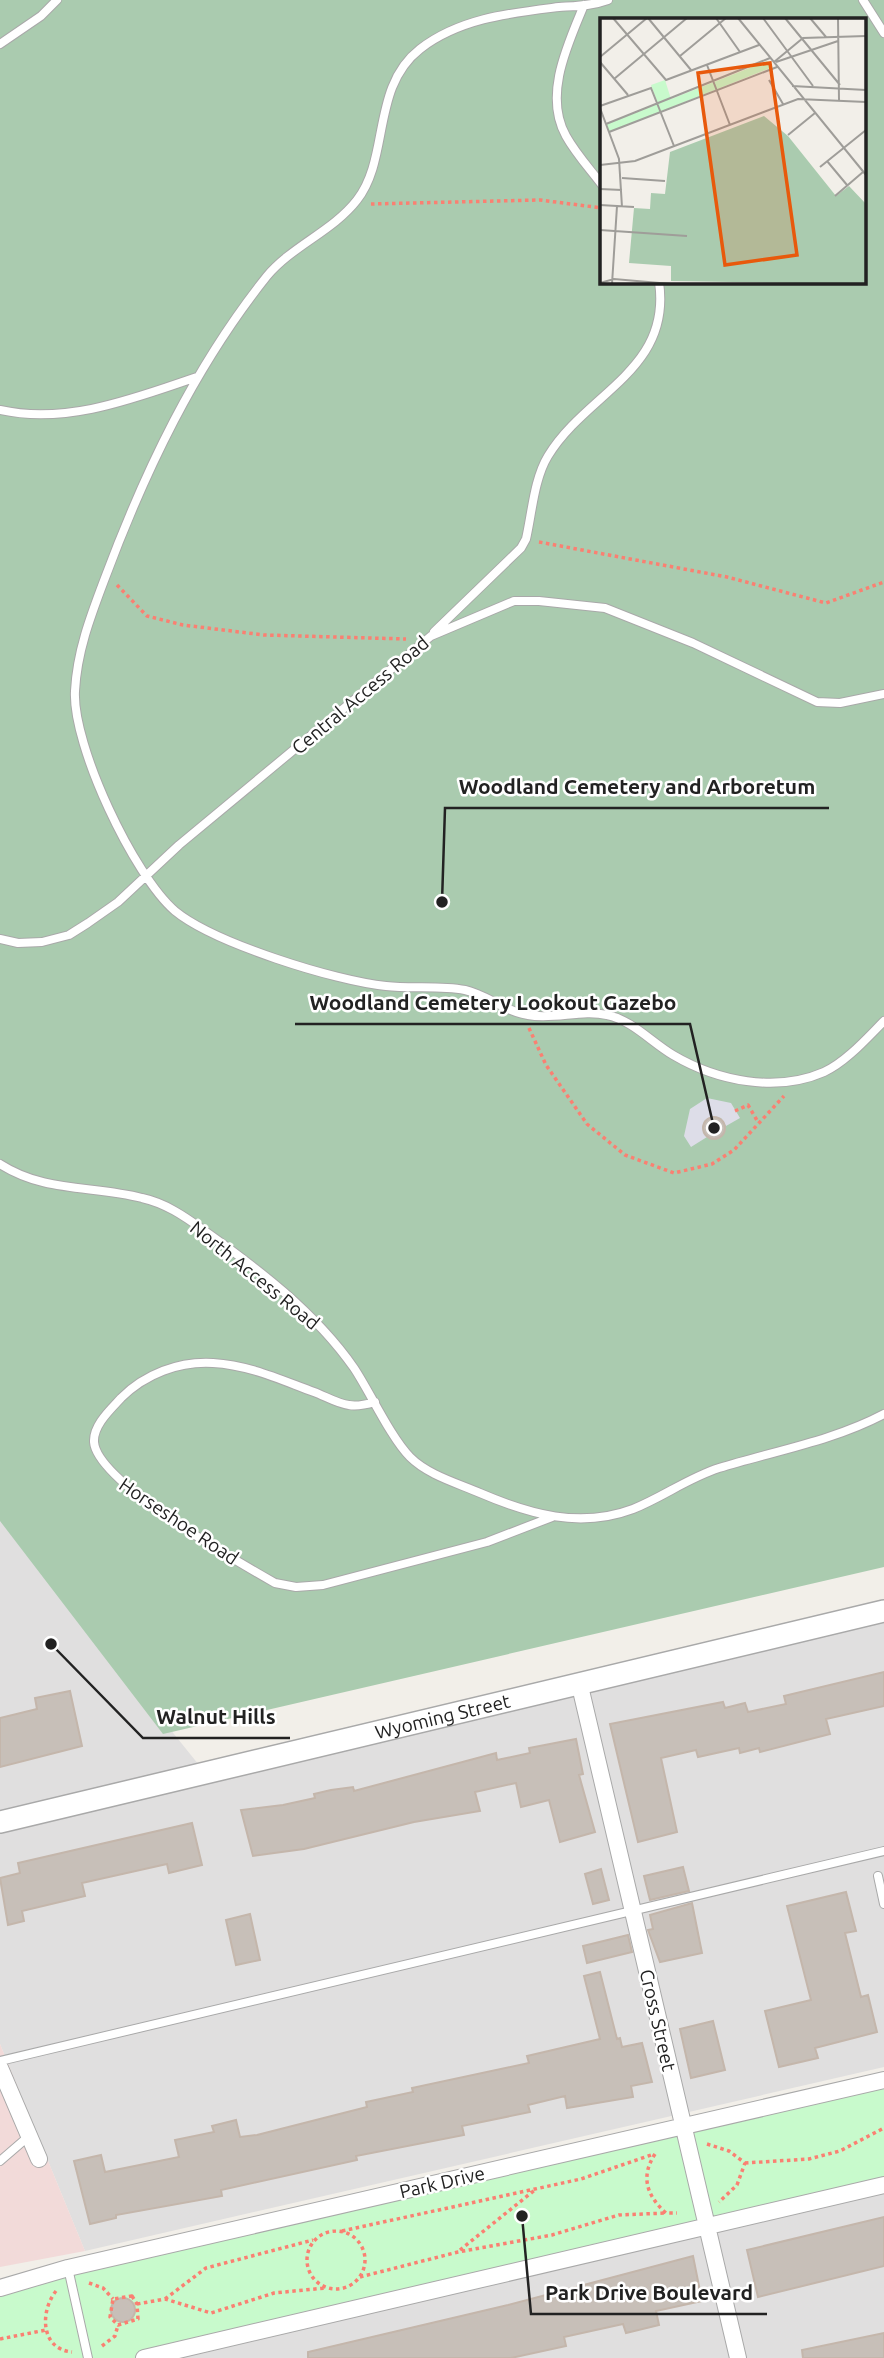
<svg xmlns="http://www.w3.org/2000/svg" width="884" height="2358" viewBox="0 0 884 2358" font-family="Ubuntu,sans-serif">
	<style>
		.residential { fill: #e0dfdf }
		.commercial { fill: #f2dad9 }
		.cemetery { fill: #aacbaf; fill-rule: evenodd }
		.park { fill: #c8facc }
		.plaza { fill: #dddde8 }
		.building { fill: #c7bfb8; stroke: #c4b6ab; stroke-width: 2 }
		.lines { fill: none; stroke-linecap: round; stroke-linejoin: round }
		.service-casing { stroke: #a9a9a9; stroke-width: 10 }
		.minor-casing { stroke: #a9a9a9; stroke-width: 18 }
		.tertiary-casing { stroke: #a9a9a9; stroke-width: 24 }
		.path { stroke: #fa8072; stroke-width: 3.5; stroke-dasharray: 3.5 3.5; stroke-linecap: butt }
		.service { stroke: #fff; stroke-width: 8 }
		.minor { stroke: #fff; stroke-width: 16 }
		.tertiary { stroke: #fff; stroke-width: 21 }
		.labels { text-anchor: middle; stroke-width: 5; stroke-linejoin: round; paint-order: stroke }
		.street-label { font-size: 19px; fill: #222; stroke: #fff }
		.inset-road { fill: none; stroke: #9f9d99; stroke-width: 2 }
		.view { fill: #e8590c; fill-opacity: 0.15; stroke: #e8590c; stroke-width: 3.5 }
		.inset-edge { fill: none; stroke: #222; stroke-width: 3.5 }
		.leader { fill: none; stroke: #222; stroke-width: 2.5 }
		.callout-dot { fill: #222; stroke: #fff; stroke-width: 2.5 }
		.callout-label { font-size: 21px; text-anchor: middle; font-weight: bold; fill: #222; stroke: #fff; stroke-width: 5; stroke-linejoin: round; paint-order: stroke }
	</style>
	<rect width="100%" height="100%" fill="#f2efe9"/>
	<path class="residential" d="M0,1518L203,1770L0,1811Z
		M884,1621V2067L85,2251L0,2044V1834Z
		M884,2189V2358H167Z"/>
	<path class="commercial" d="M0,2044L85,2251L0,2267Z"/>
	<path class="cemetery" d="M0,0H884V1567L163,1734L0,1521ZM602,19H865V282H602Z"/>
	<path class="park" d="M884,2080V2185L144,2358H0V2288Z"/>
	<path class="plaza" d="M707,1098L731,1103L740,1118L726,1126L721,1118L711,1117L704,1121L703,1130L707,1137L691,1147L684,1136L690,1109Z"/>
	<path class="building" d="M703 1128a11 11 0 1 1 22 0a11 11 0 1 1-22 0Z
		M884,1672V1706L826,1719L830,1734L760,1752L759,1748L740,1753L739,1748L698,1757L696,1750L661,1758L677,1832L638,1842L610,1724L723,1702L725,1708L745,1703L748,1712L786,1704L784,1696Z
		M70,1691L82,1746L0,1767V1718L37,1709L35,1698Z
		M576,1739L583,1774L579,1775L595,1832L560,1842L549,1800L521,1807L516,1783L475,1792L480,1811L414,1822L304,1849L253,1856L241,1810L283,1805L315,1798L314,1794L331,1790L353,1787L354,1791L496,1753L497,1760L530,1753L529,1748Z
		M192,1823L202,1865L169,1873L167,1864L82,1883L85,1896L22,1911L24,1921L8,1925L0,1878L20,1873L18,1863Z
		M683,1867L689,1891L650,1900L644,1876Z
		M601,1869L609,1900L593,1904L585,1874Z
		M846,1892L856,1931L845,1933L861,1997L868,1995L877,2032L815,2048L818,2058L779,2067L765,2011L811,2000L787,1906Z
		M692,1903L702,1953L660,1962L648,1930L653,1929L650,1915Z
		M250,1914L260,1960L236,1965L226,1920Z
		M628,1935L632,1952L587,1963L583,1946Z
		M600,1972L617,2039L620,2038L622,2047L642,2043L652,2082L631,2086L633,2097L567,2108L565,2096L528,2105L530,2112L462,2126L464,2135L356,2156L357,2160L221,2190L222,2196L116,2215V2218L90,2224L74,2161L101,2155L105,2172L179,2157L175,2140L214,2132L212,2126L236,2120L240,2137L257,2135L367,2107L366,2102L413,2092L412,2088L529,2063L527,2056L600,2039L584,1976Z
		M713,2021L725,2070L691,2078L680,2029Z
		M884,2217V2266L758,2297L747,2250Z
		M693,2256L702,2301L656,2311L659,2325L626,2333L623,2324L564,2337L566,2346L511,2358H308V2352L508,2305Z
		M111 2310a12 12 0 1 1 24 0a12 12 0 1 1-24 0Z
		M884,2333V2358H803L802,2350Z"/>
	<g class="lines">
		<g class="service-casing">
			<path id="service" d="M608,0C592,6 575,6 559,7C511,13 460,18 420,49C371,87 390,158 357,200C333,231 292,246 267,276C195,366 145,471 105,578C91,615 77,651 75,691C72,745 134,876 175,911C214,943 335,981 386,986C412,989 439,985 465,990C487,995 506,1012 528,1015C554,1020 582,1009 607,1015C632,1020 651,1042 673,1055C717,1081 776,1093 824,1072C846,1062 867,1038 884,1021
				M863,0L884,33
				M584,5C568,44 543,95 566,136C576,154 590,169 602,185
				M0,44L41,16L57,0
				M0,410C67,425 135,398 197,377
				M434,632L521,548L526,539C532,513 534,479 548,456C586,393 672,370 659,282
				M0,939L18,943L42,942L69,935L88,923L118,902L179,845L431,636L514,601H539L605,608L693,643L817,702L840,703L884,694
				M0,1164C45,1193 93,1185 142,1198C165,1203 184,1216 202,1229C257,1268 315,1312 354,1368C370,1392 391,1438 410,1457C428,1475 457,1483 480,1493C529,1514 580,1529 633,1509C663,1497 688,1478 719,1468C774,1451 833,1441 884,1414
				M375,1402C368,1404 357,1407 349,1405C338,1404 325,1396 314,1392C281,1380 249,1365 213,1363C179,1361 145,1374 121,1398C111,1409 93,1425 94,1442C97,1482 238,1562 275,1583L296,1587L323,1585L487,1542L552,1517
				M878,1876L884,1904
				M0,2061L884,1851
				M0,2161L29,2136
				M68,2268L88,2358"/>
		</g>
		<g class="minor-casing">
			<path id="minor" d="M579,1682L738,2358
				M0,2068L39,2159
				M0,2288L68,2268L884,2080
				M144,2358L884,2185"/>
		</g>
		<g class="tertiary-casing">
			<g id="tertiary">
				<path id="s1" d="M0,1822L884,1611"/>
			</g>
		</g>
		<path class="path" d="M371,204L540,200L602,208
			M539,542L727,577L826,603L884,582
			M117,585L147,616L183,625L264,635L406,639
			M529,1028L546,1065L587,1124L625,1155L674,1173L712,1164L734,1150L784,1096
			M735,1111L748,1105L758,1122
			M707,2144L729,2151L745,2163L737,2185L719,2202
			M655,2154C640,2177 647,2196 666,2213H677
			M745,2163L809,2159L840,2151L884,2128
			M307 2260a29 29 0 1 1 58 0a29 29 0 1 1-58 0Z
			M342,2231L581,2179L654,2154
			M460,2250L536,2189
			M360,2277L458,2252L552,2235L619,2215L666,2213
			M89,2283L103,2288L113,2299
			M56,2291C40,2311 40,2349 72,2352
			M132,2296L137,2304L138,2319L118,2325L110,2317L113,2299Z
			M165,2299L206,2268L313,2240
			M137,2304L165,2299L211,2313L274,2293L325,2288
			M0,2339L46,2330
			M102,2346L115,2336L118,2325"/>
		<use href="#service" class="service"/>
		<use href="#minor" class="minor"/>
		<use href="#tertiary" class="tertiary"/>
	</g>
	<g class="labels">
		<g class="street-label">
			<text transform="translate(360 695) rotate(-40)" y="7">Central Access Road</text>
			<text transform="translate(255 1275) rotate(39)" y="7">North Access Road</text>
			<text transform="translate(179 1521) rotate(34)" y="7">Horseshoe Road</text>
			<text dy="7" stroke="none"><textPath href="#s1" startOffset="455">Wyoming Street</textPath></text>
			<text transform="translate(658 2020) rotate(77)" y="7">Cross Street</text>
			<text transform="translate(442 2182) rotate(-13)" y="7">Park Drive</text>
		</g>
	</g>
	<g transform="translate(600 18)">
		<rect width="266" height="266" fill="#f2efe9"/>
		<path d="M164,98L188,118L236,178L249,168L266,186V266L71,263V248L29,245L34,190L50,191L51,175L65,176L70,134Z" fill="#aacbaf"/>
		<path d="M167,43L173,49L9,114L6,106L58,86L51,67L65,62L71,81Z" fill="#c8facc"/>
		<path class="inset-road" d="M13,0L66,62L159,27M48,0L91,52M116,0L140,34M138,0L266,157M163,0L213,68M185,0L240,67M210,0L226,19M238,0L239,82M80,38L126,0M0,39L47,0M0,44L28,77M174,44L203,20L266,18M176,44L238,23M107,47L130,107M14,61L87,0M169,62L183,86M192,68L266,72M0,88L51,70L74,128M0,90L19,141L22,189M6,106L170,40M9,114L177,49M188,117L215,95M227,143L247,167M0,147L35,143L198,81L266,84M220,149L266,112M22,160L65,163M0,171L22,172M235,178L263,154M0,187L34,189M0,212L87,218M0,265L14,261L71,266M12,266L17,188"/>
		<path class="view" d="M170,45L197,237L125,247L98,55Z"/>
		<rect width="266" height="266" class="inset-edge"/>
	</g>
	<path class="leader" d="M442 902L445 808H829M714 1128L690 1024H295M51 1644L143 1738H290M522 2216L531 2314H767"/>
	<g class="callout-dot">
		<circle cx="442" cy="902" r="7"/>
		<circle cx="714" cy="1128" r="7"/>
		<circle cx="51" cy="1644" r="7"/>
		<circle cx="522" cy="2216" r="7"/>
	</g>
	<g class="callout-label">
		<text x="637" y="794">Woodland Cemetery and Arboretum</text>
		<text x="493" y="1010">Woodland Cemetery Lookout Gazebo</text>
		<text x="216" y="1724">Walnut Hills</text>
		<text x="649" y="2300">Park Drive Boulevard</text>
	</g>
</svg>
